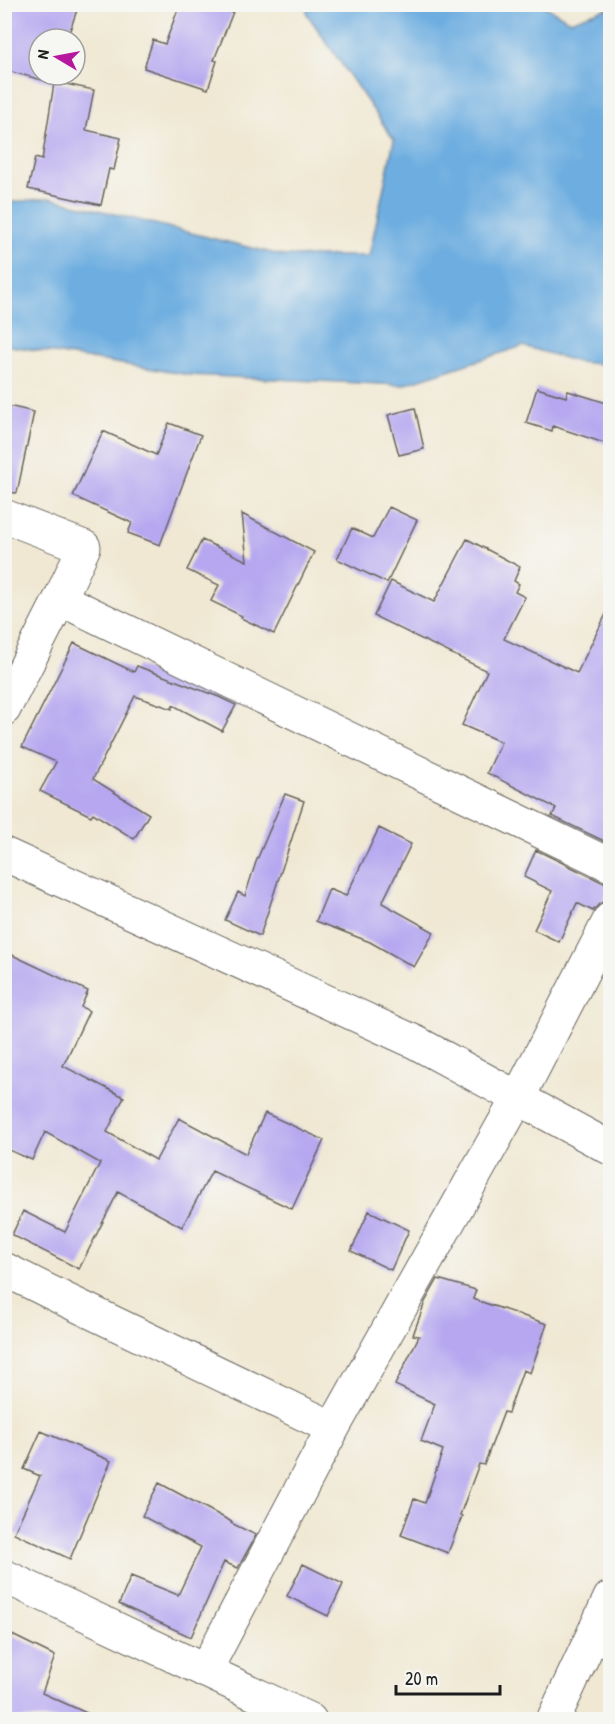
<svg xmlns="http://www.w3.org/2000/svg" width="615" height="1724" viewBox="0 0 615 1724" font-family="'Patrick Hand',sans-serif">
	<style>
		.water { fill: #6dade0; stroke: #44647e; stroke-width: 1.5 }
		.building { fill: #b6a7f0 }
		.lines { fill: none; stroke-linecap: round; stroke-linejoin: round }
		.street-casing { stroke: #66635c; stroke-width: 35 }
		.street { stroke: #fff; stroke-width: 33 }
	</style>
	<rect width="100%" height="100%" fill="#f6f6f2"/>
	<filter id="ink" filterUnits="userSpaceOnUse"><feTurbulence type="fractalNoise" baseFrequency=".0167" numOctaves="2"/><feDisplacementMap in="SourceGraphic" scale="12" xChannelSelector="R" yChannelSelector="G"/><feConvolveMatrix kernelMatrix="1 2 1 2 8 2 1 2 1" color-interpolation-filters="sRGB"/></filter>
	<filter id="wash" filterUnits="userSpaceOnUse"><feTurbulence type="fractalNoise" baseFrequency=".008" numOctaves="4" result="noise"/><feDisplacementMap in="SourceGraphic" scale="24" xChannelSelector="R" yChannelSelector="G"/><feGaussianBlur stdDeviation="1.35" result="paint"/><feColorMatrix in="noise" values="0 0 0 0 0 0 0 0 0 0 0 0 0 0 0 0 0 1.4 0 .05"/><feComposite in="paint" operator="in"/></filter>
	<g filter="url(#wash)">
		<rect width="100%" height="100%" fill="#f0e8d3"/>
		<path class="water" d="M307,5H543L570,21L610,7V365L578,362L523,346L402,385L190,375L5,345V203L50,198L284,256H369L394,140L307,14Z"/>
		<g id="blocks">
			<path class="building" d="M4,4H79L67,39H39V75H58L56,82L94,90L86,130L121,138L114,170L109,169L101,205L28,189L35,158L42,160L54,83L4,70Z
				M180,4H215L233,12L214,60L217,61L208,89L144,68L153,40L165,44Z
				M537,388L566,397L568,391L610,404V445L553,426L552,431L526,423Z
				M4,405L34,412L17,493L4,492Z
				M415,408L424,449L399,455L388,415Z
				M169,423L201,435L160,545L128,533L132,523L73,496L103,431L156,455Z
				M389,507L417,520L387,583L337,559L352,528L373,538Z
				M242,514L314,552L274,634L241,618L242,616L211,601L219,585L187,570L202,540L247,561Z
				M467,539L520,567L514,581L519,584L515,592L525,597L504,639L577,673L610,606V844L552,816L556,808L487,773L501,742L462,725L487,671L374,616L391,581L434,602Z
				M74,643L134,672L137,666L219,697L236,705L222,731L173,705L172,709L135,696L93,779L149,814L134,839L93,813L91,816L40,791L56,762L22,747Z
				M285,794L304,801L260,936L225,920L238,892L245,896L256,862Z
				M379,828L411,844L382,903L434,932L414,967L370,942L316,921L329,889L346,896Z
				M536,850L602,882L610,884V888L603,902L599,904L593,911L577,903L559,942L534,930L552,891L524,877Z
				M4,951L88,991L81,1007L89,1011L63,1066L124,1097L107,1132L156,1160L179,1118L246,1154L265,1113L324,1140L292,1209L212,1171L182,1227L118,1192L79,1269L12,1235L23,1211L65,1232L100,1163L45,1132L32,1160L4,1148Z
				M369,1211L409,1230L391,1270L351,1251Z
				M438,1279L476,1290L473,1299L547,1324L530,1373L523,1370L508,1413L504,1412L484,1465L479,1464L460,1515L462,1516L448,1553L401,1535L414,1499L425,1503L443,1450L421,1441L435,1404L395,1385L419,1336L413,1335L425,1302Z
				M41,1431L111,1461L70,1559L14,1533L40,1476L24,1469Z
				M159,1483L232,1522L231,1523L256,1535L238,1568L224,1562L191,1637L119,1604L131,1576L178,1595L201,1547L142,1516Z
				M303,1564L343,1584L328,1616L287,1596Z
				M4,1631L55,1656L42,1693L100,1719H4Z"/>
		</g>
	</g>
	<g filter="url(#ink)">
		<use href="#blocks" fill-opacity="0" stroke="#66635c" stroke-width="1.5"/>
		<g class="lines">
			<g class="street-casing">
				<path id="street" d="M4,516L84,547L60,599L4,709
					M60,599L610,865
					M4,854L415,1042L610,1148
					M4,1269L66,1300L333,1428
					M4,1576L310,1720
					M205,1671L333,1428L518,1098L610,919
					M553,1720L610,1598"/>
			</g>
			<use href="#street" class="street"/>
		</g>
	</g>
	<rect width="615" height="1724" fill="none" stroke="#f6f6f2" stroke-width="24"/>
	<g transform="translate(57 57) rotate(280)"><circle r="28" fill="#f6f6f2" stroke="#9f9f9c" stroke-width="1.5"/>
	<path d="M0-4.5L10 22L0 15L-10 22Z" fill="#b5179e"/>
	<text y="-9" font-size="16" font-weight="bold" text-anchor="middle" fill="#1c1c1c">N</text>
	</g>
	<path d="M396 1685v9h104v-9" fill="none" stroke="#1c1c1c" stroke-width="3"/>
	<text x="405" y="1685" font-size="18" fill="#1c1c1c" stroke="#f6f6f2" stroke-width="4.5" paint-order="stroke">20 m</text>
</svg>
